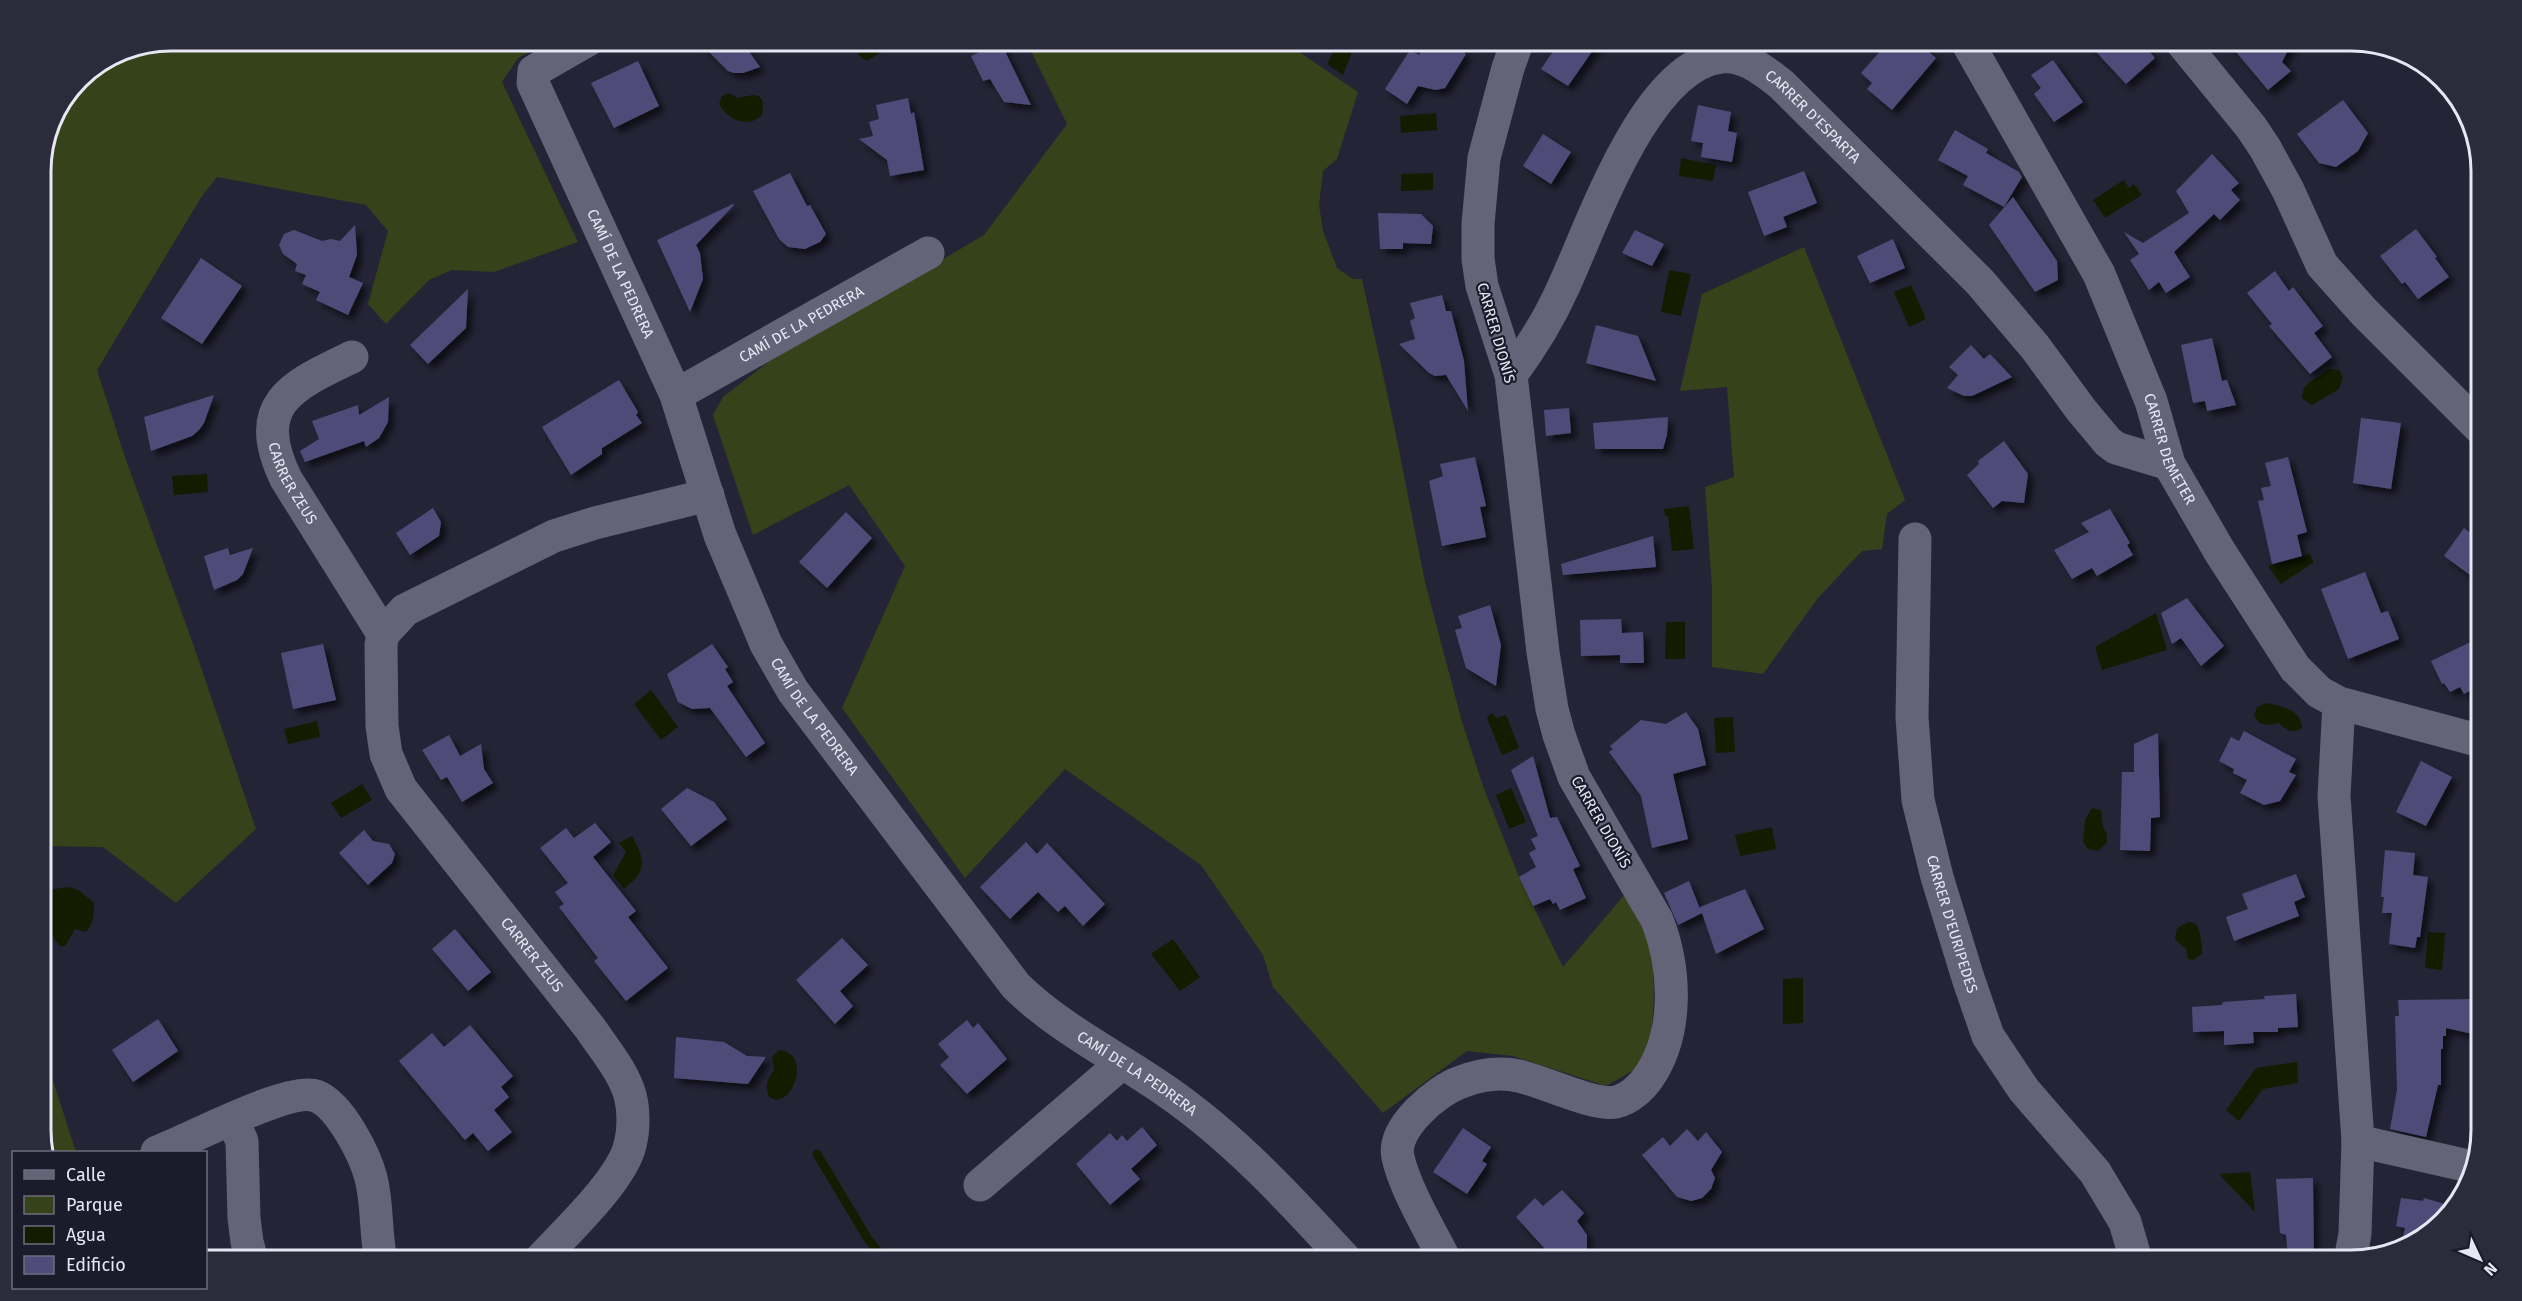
<svg xmlns="http://www.w3.org/2000/svg" width="2522" height="1301" viewBox="0 0 2522 1301" font-family="'Fira Sans',sans-serif">
	<style>
		.green { fill: #364219 }
		.water { fill: #141c00 }
		.lines { fill: none; stroke-linecap: round; stroke-linejoin: round }
		.stream { stroke: #141c00; stroke-width: 9 }
		.building { fill: #4f4c79; filter: url(#shadow) }
		.minor { stroke: #646378; stroke-width: 33 }
		.labels { text-anchor: middle; stroke-width: 4.5; stroke-linejoin: round; paint-order: stroke }
		.street-label { font-size: 15px; fill: #e7e7f4; stroke: #1c1b2c }
		.rim { fill: none; stroke: #e7e7f4; stroke-width: 3 }
	</style>
	<defs>
		<filter id="shadow"><feDropShadow dx="5.5" dy="5.5" stdDeviation="3" flood-color="#0009"/></filter>
	</defs>
	<rect width="100%" height="100%" fill="#252436"/>
	<path class="green" d="M171,40L550,41L518,58L502,82L578,242L494,272L452,270L429,280L386,324L368,304L388,231L366,205L217,177L202,196L97,370L126,460L191,638L256,829L176,903L103,847L41,846V163L51,121L79,78L121,50Z
		M1026,41H1283L1358,92L1337,159L1323,171L1319,205L1323,231L1337,268L1353,279H1362L1394,425L1425,582L1462,722L1483,786L1519,877L1563,967L1626,893L1653,952L1654,996L1651,1041L1639,1067L1606,1086L1513,1056L1467,1051L1383,1113L1273,987L1263,955L1201,865L1065,769L965,878L842,708L905,566L849,485L753,535L713,415L723,397L767,363L984,235L1067,124Z
		M1804,247L1905,500L1887,514L1882,549L1862,551L1818,598L1763,674L1712,667V587L1705,487L1734,477L1727,387L1680,391L1702,294Z
		M41,1043L76,1152H45L41,1139Z"/>
	<path class="water" d="M857,41V40L886,41L880,53L868,60C858,59 855,49 857,41Z
		M1339,41H1356L1343,75L1327,64Z
		M729,93L738,98C752,95 767,89 762,115C748,129 728,120 719,104L722,96Z
		M1436,113L1437,130L1401,133L1400,116Z
		M1681,158L1716,165L1713,181L1679,176Z
		M1433,173V190L1401,191V174Z
		M2124,180L2129,188L2134,184L2142,195L2105,218L2093,200Z
		M1669,270L1691,274L1681,316L1661,312Z
		M1911,285L1926,319L1909,327L1894,292Z
		M2328,369L2339,370L2343,378L2339,389L2312,405L2302,398C2303,379 2317,381 2328,369Z
		M207,474L208,492L174,495L172,476Z
		M1689,506L1694,549L1672,551L1668,516H1665L1664,509Z
		M2310,554L2314,562L2281,584L2268,566Z
		M2156,613L2167,650L2102,670L2095,647Z
		M1666,622H1685V659H1665Z
		M651,690L678,727L661,740L634,704Z
		M2266,703C2281,706 2301,709 2302,728C2293,734 2286,730 2279,723L2267,725L2259,723L2254,715L2257,707Z
		M1491,713L1497,718L1506,715L1519,748L1502,755L1487,718Z
		M1733,717L1735,752L1716,753L1714,718Z
		M317,721L320,737L288,744L284,729Z
		M362,784L372,800L341,818L331,803Z
		M1511,788L1526,822L1509,829L1496,795Z
		M2092,808L2101,810L2103,827L2107,834V843L2098,851L2088,849L2083,842L2085,820Z
		M1772,827L1776,849L1740,856L1735,835Z
		M632,836C646,861 647,871 624,889L613,875L626,852L619,843Z
		M69,887L80,891L94,903C94,913 93,925 86,932L75,929L65,946H60L41,923V897L54,889Z
		M2188,922L2195,923C2201,932 2202,943 2202,954L2193,960L2188,959L2186,949L2175,939L2177,928Z
		M2428,932L2445,933L2442,970L2425,968Z
		M1173,939L1200,977L1180,991L1151,954Z
		M1803,978V1023L1783,1024V979Z
		M779,1050C813,1052 792,1112 769,1097C764,1084 768,1080 774,1069L772,1057Z
		M2478,1053L2481,1054V1091L2472,1090Z
		M2297,1062L2298,1083L2263,1089L2239,1121L2226,1110L2256,1068Z
		M2250,1172L2255,1212L2219,1174Z"/>
	<g class="lines">
		<path class="stream" d="M817,1154L868,1239L885,1260"/>
	</g>
	<path class="building" d="M697,40H741L760,67L743,73H734L728,71Z
		M1427,40H1444L1466,54L1445,88L1436,90L1418,86L1407,104L1385,89L1410,50L1419,55Z
		M1561,40H1600L1568,86L1541,69Z
		M1890,40H1915L1936,58L1892,110L1867,89L1872,83L1861,73Z
		M2085,40H2140L2155,58L2126,84Z
		M2226,40H2293L2282,62L2291,71L2268,90Z
		M1001,43L1031,105L1004,102L990,79L983,81L971,56Z
		M2053,60L2083,102L2054,122L2034,94L2041,88L2031,75Z
		M638,61L659,106L614,128L591,83Z
		M908,98L911,114L914,112L924,170L890,176L887,160L859,139L873,136L869,122L879,119L876,105Z
		M2343,100L2368,133L2358,151L2336,167L2319,163L2297,134Z
		M1698,105L1731,112L1728,131L1737,133L1732,162L1701,157L1703,143L1691,141Z
		M1955,130L1988,149L1986,153L2019,172L2022,177L2004,207L1963,185L1968,176L1938,160Z
		M1543,134L1571,152L1551,184L1523,166Z
		M2212,154L2239,183L2231,190L2240,200L2220,220L2214,214L2174,252L2190,277L2166,293L2159,282L2149,290L2130,260L2139,254L2124,232L2143,243L2189,213L2176,191Z
		M1804,171L1817,203L1783,217L1787,227L1764,236L1748,192Z
		M790,173L807,206L810,205L826,234L820,242L805,249L788,247L779,239L753,191Z
		M2013,197L2057,261L2058,280L2035,292L1989,225Z
		M733,204L734,205L696,245L700,253L703,279L690,312L657,240Z
		M1378,213L1421,214L1433,226L1431,244L1403,243V249H1380Z
		M355,225L357,255L349,277L363,283L348,315L316,300L320,292L302,284L306,275L295,271L297,264L283,254L279,245L284,234L294,230L322,241L331,239L340,241Z
		M2416,229L2437,257L2435,258L2449,277L2418,299L2405,282L2402,284L2380,256Z
		M1635,230L1664,244L1652,266L1622,253Z
		M1893,239L1905,268L1870,283L1857,256Z
		M201,258L242,286L202,344L161,318Z
		M2275,271L2289,291L2293,287L2323,326L2314,333L2332,357L2310,374L2269,326L2272,324L2247,293Z
		M468,289L466,328L428,364L410,345Z
		M1442,295L1446,311H1451L1464,361L1468,411L1446,375L1435,376L1429,373L1399,344L1415,339L1410,321L1415,318L1410,303Z
		M1596,325L1638,336L1656,381L1586,363Z
		M2212,338L2222,381L2227,380L2236,405L2207,411L2205,401L2193,403L2181,345Z
		M1971,345L1984,359L1990,354L2012,377L1972,396H1964L1947,388L1958,375L1949,367Z
		M619,380L638,412L636,415L642,423L602,448V454L571,475L542,427Z
		M214,395L204,423L199,430L192,436L151,451L144,417Z
		M389,397L388,422L379,438L366,447L364,441L305,462L300,451L319,439L312,421L358,405L359,415Z
		M1569,408L1571,433L1546,436L1544,410Z
		M1668,417L1667,435L1663,449H1595L1593,423Z
		M2361,418L2401,423L2391,489L2353,483Z
		M2004,441L2028,474L2024,503L2002,501L1993,508L1967,475L1979,464L1978,461Z
		M1475,457L1486,506L1480,507L1486,537L1442,546L1429,481L1443,476L1440,464Z
		M2288,457L2307,532L2297,535L2302,556L2272,564L2258,501L2264,500L2261,488L2271,486L2265,463Z
		M433,508L441,522L439,536L410,555L396,533Z
		M2110,509L2130,543L2127,545L2133,555L2097,576L2092,568L2072,579L2054,550L2089,532L2081,523Z
		M846,512L872,538L827,588L799,562Z
		M2464,528L2481,541V583L2444,556Z
		M1653,536L1656,567L1563,575L1561,564Z
		M228,548L230,555L253,548L243,574L237,580L214,590L204,556Z
		M2365,572L2381,613L2388,611L2399,639L2348,659L2321,589Z
		M2187,598L2224,646L2201,666L2181,638L2172,644L2161,613Z
		M1490,605L1501,645L1496,686L1466,668L1455,630L1462,628L1458,616Z
		M1621,619L1622,633L1643,632L1644,663H1620V655L1581,656L1580,620Z
		M2481,637V685L2464,694L2460,687L2450,692L2444,683L2442,684L2431,661Z
		M323,644L336,700L293,709L281,653Z
		M712,644L728,667L725,669L733,682L727,686L765,743L746,757L710,708L692,709L678,702L667,674Z
		M1686,712L1698,729L1706,765L1673,774L1688,839L1652,848L1641,796L1609,752L1613,749L1610,746L1641,720L1666,724Z
		M2244,731L2296,759L2289,772L2296,775L2280,801L2264,805L2240,793L2247,780L2233,773L2234,769L2219,761L2231,737L2239,741Z
		M2158,733L2160,817L2151,818L2150,851L2120,850L2122,772H2134V744Z
		M449,735L460,756L481,744L484,769L493,783L462,802L447,777L441,780L422,750Z
		M1533,756L1550,818L1557,817L1580,866L1573,869L1586,898L1560,910L1556,902L1553,904L1550,899L1533,906L1519,877L1536,867L1529,853L1536,849L1531,839L1538,836L1511,770Z
		M2421,761L2452,777L2426,826L2396,812Z
		M687,788L714,802L727,819L691,846L661,809Z
		M595,823L611,842L593,857L636,911L628,917L668,968L626,1001L594,961L598,958L559,907L564,904L555,892L568,883L540,848L566,828L574,838Z
		M364,830L373,841L389,844L395,854L392,863L368,885L339,853Z
		M1026,842L1037,854L1047,843L1105,904L1083,926L1065,906L1058,912L1038,892L1010,919L980,887Z
		M2385,850L2415,853L2413,875L2428,877L2420,937H2417L2415,948L2389,944L2392,913H2382L2384,897H2381Z
		M2296,874L2305,897L2294,902L2299,916L2234,941L2226,917L2248,909L2242,894Z
		M1689,881L1700,909V907L1745,889L1764,929L1716,954L1702,913L1678,925L1664,893Z
		M455,929L491,972L468,991L432,949Z
		M842,938L868,965L840,991L853,1006L835,1024L796,980Z
		M2296,994L2298,1027L2278,1028V1032H2253L2254,1043L2224,1045V1031L2193,1032L2192,1007L2222,1005L2223,1002L2265,999L2264,996Z
		M2481,999V1030L2478,1029L2477,1035L2446,1028V1036H2443V1049H2441V1085H2438L2426,1137L2390,1129L2397,1090L2395,1016H2399L2398,1000Z
		M158,1019L178,1051L133,1082L112,1050Z
		M967,1020L973,1028L978,1023L1007,1059L967,1094L940,1065L949,1057L938,1044Z
		M470,1025L513,1076L501,1087L509,1097L494,1110L512,1132L488,1151L473,1133L465,1140L399,1061L432,1033L444,1047Z
		M676,1037L724,1042L747,1056L766,1057L748,1084L674,1078Z
		M1142,1127L1157,1145L1131,1169L1140,1179L1110,1205L1076,1164L1110,1133L1117,1141L1122,1135L1127,1141Z
		M1463,1128L1491,1147L1482,1161L1487,1164L1467,1194L1433,1172Z
		M1687,1129L1698,1141L1706,1132L1722,1152L1711,1170L1715,1178L1711,1189L1702,1198L1691,1201L1677,1197L1642,1155L1663,1137L1670,1146Z
		M2313,1178L2314,1259L2288,1260L2286,1235L2280,1233L2276,1179Z
		M1562,1190L1584,1213L1577,1221L1587,1235V1249L1575,1260H1555L1516,1217L1535,1198L1543,1206Z
		M2401,1198L2423,1201L2424,1198L2452,1206L2423,1239L2401,1245L2405,1228L2396,1226Z"/>
	<g class="lines">
		<g class="minor">
			<path id="s1" d="M588,40L534,71L533,83L676,395L720,535L766,644L793,691L1016,986C1060,1029 1116,1056 1166,1091C1233,1137 1291,1200 1346,1260"/>
			<path id="s2" d="M1966,40L2099,274L2151,401L2169,464L2220,552L2295,668L2319,692L2339,703L2481,741"/>
			<path d="M2180,40L2251,127L2265,148L2288,190L2322,265L2364,312L2481,429"/>
			<path id="s3" d="M352,357C291,386 250,404 286,479L383,634L381,645L382,726L386,754L401,789L590,1028C604,1049 623,1071 630,1095C634,1110 634,1130 630,1145C622,1180 565,1233 540,1260"/>
			<path id="s4" d="M1511,375C1531,348 1548,321 1562,290C1591,229 1644,66 1721,57C1744,54 1764,71 1781,84L1980,282L2035,347L2082,411L2108,442L2116,448L2169,464"/>
			<path id="s5" d="M676,395L928,253"/>
			<path id="s6" d="M1915,539L1912,717L1918,800L1937,877L1968,978L1988,1036L2024,1090L2095,1172L2125,1222L2136,1260"/>
			<path d="M383,634L405,610L554,536L595,523L708,495"/>
			<path d="M2339,703L2334,796L2358,1141L2355,1234L2350,1260"/>
			<path d="M232,1119L242,1141L244,1218L247,1242L252,1260"/>
			<path d="M2358,1141L2473,1167"/>
			<path d="M157,1152C187,1141 289,1086 316,1096C340,1105 365,1155 371,1178C378,1206 375,1233 381,1260"/>
			<path d="M980,1185L1122,1063"/>
			<path d="M1445,1260C1431,1232 1404,1187 1398,1157C1391,1129 1437,1090 1461,1082C1479,1075 1500,1072 1519,1076C1545,1082 1593,1106 1616,1102C1629,1099 1641,1088 1648,1078C1679,1034 1676,968 1657,920L1574,777L1559,735L1552,709L1543,652L1511,375L1482,286L1478,259V224L1484,158L1508,68L1518,40"/>
		</g>
	</g>
	<g class="labels">
		<g class="street-label">
			<text dy="5" stroke="none"><textPath href="#s4" startOffset="504">CARRER D'ESPARTA</textPath></text>
			<text dy="5" stroke="none"><textPath href="#s1" startOffset="284">CAMÍ DE LA PEDRERA</textPath></text>
			<text dy="5" stroke="none"><textPath href="#s5" startOffset="144">CAMÍ DE LA PEDRERA</textPath></text>
			<text transform="translate(1496 333) rotate(74)" y="5">CARRER DIONÍS</text>
			<text dy="5" stroke="none"><textPath href="#s2" startOffset="458">CARRER DEMETER</textPath></text>
			<text dy="5" stroke="none"><textPath href="#s3" startOffset="172">CARRER ZEUS</textPath></text>
			<text dy="5" stroke="none"><textPath href="#s1" startOffset="770">CAMÍ DE LA PEDRERA</textPath></text>
			<text transform="translate(1601 822) rotate(60)" y="5">CARRER DIONÍS</text>
			<text dy="5" stroke="none"><textPath href="#s6" startOffset="390">CARRER D'EURIPEDES</textPath></text>
			<text dy="5" stroke="none"><textPath href="#s3" startOffset="718">CARRER ZEUS</textPath></text>
			<text dy="5" stroke="none"><textPath href="#s1" startOffset="1256">CAMÍ DE LA PEDRERA</textPath></text>
		</g>
	</g>
	<path d="M0 0H2522V1301H0ZM171 51H2351A120 120 0 0 1 2471 171V1130A120 120 0 0 1 2351 1250H171A120 120 0 0 1 51 1130V171A120 120 0 0 1 171 51Z" fill="#2c2b3c" fill-rule="evenodd"/>
	<path class="rim" d="M171 51H2351A120 120 0 0 1 2471 171V1130A120 120 0 0 1 2351 1250H171A120 120 0 0 1 51 1130V171A120 120 0 0 1 171 51Z"/>
	<rect x="12" y="1151" width="195" height="138" fill="#1c1b2c" stroke="#6d6d7c" stroke-width="1.5"/>
	<rect x="24" y="1170" width="30" height="9" fill="#646378" stroke="#6d6d7c" stroke-width="1.5"/>
	<text x="66" y="1181" font-size="18" fill="#e7e7f4">Calle</text>
	<rect x="24" y="1196" width="30" height="18" fill="#364219" stroke="#6d6d7c" stroke-width="1.5"/>
	<text x="66" y="1211" font-size="18" fill="#e7e7f4">Parque</text>
	<rect x="24" y="1226" width="30" height="18" fill="#141c00" stroke="#6d6d7c" stroke-width="1.5"/>
	<text x="66" y="1241" font-size="18" fill="#e7e7f4">Agua</text>
	<rect x="24" y="1256" width="30" height="18" fill="#4f4c79" stroke="#6d6d7c" stroke-width="1.5"/>
	<text x="66" y="1271" font-size="18" fill="#e7e7f4">Edificio</text>
	<g transform="translate(2480 1259) rotate(134)" stroke="#1c1b2c" stroke-width="4.5" paint-order="stroke">
	<path d="M0-4.5L10 22L0 15L-10 22Z" fill="#e7e7f4"/>
	<text y="-9" font-size="16" font-weight="bold" text-anchor="middle" fill="#e7e7f4">N</text>
	</g>
</svg>
